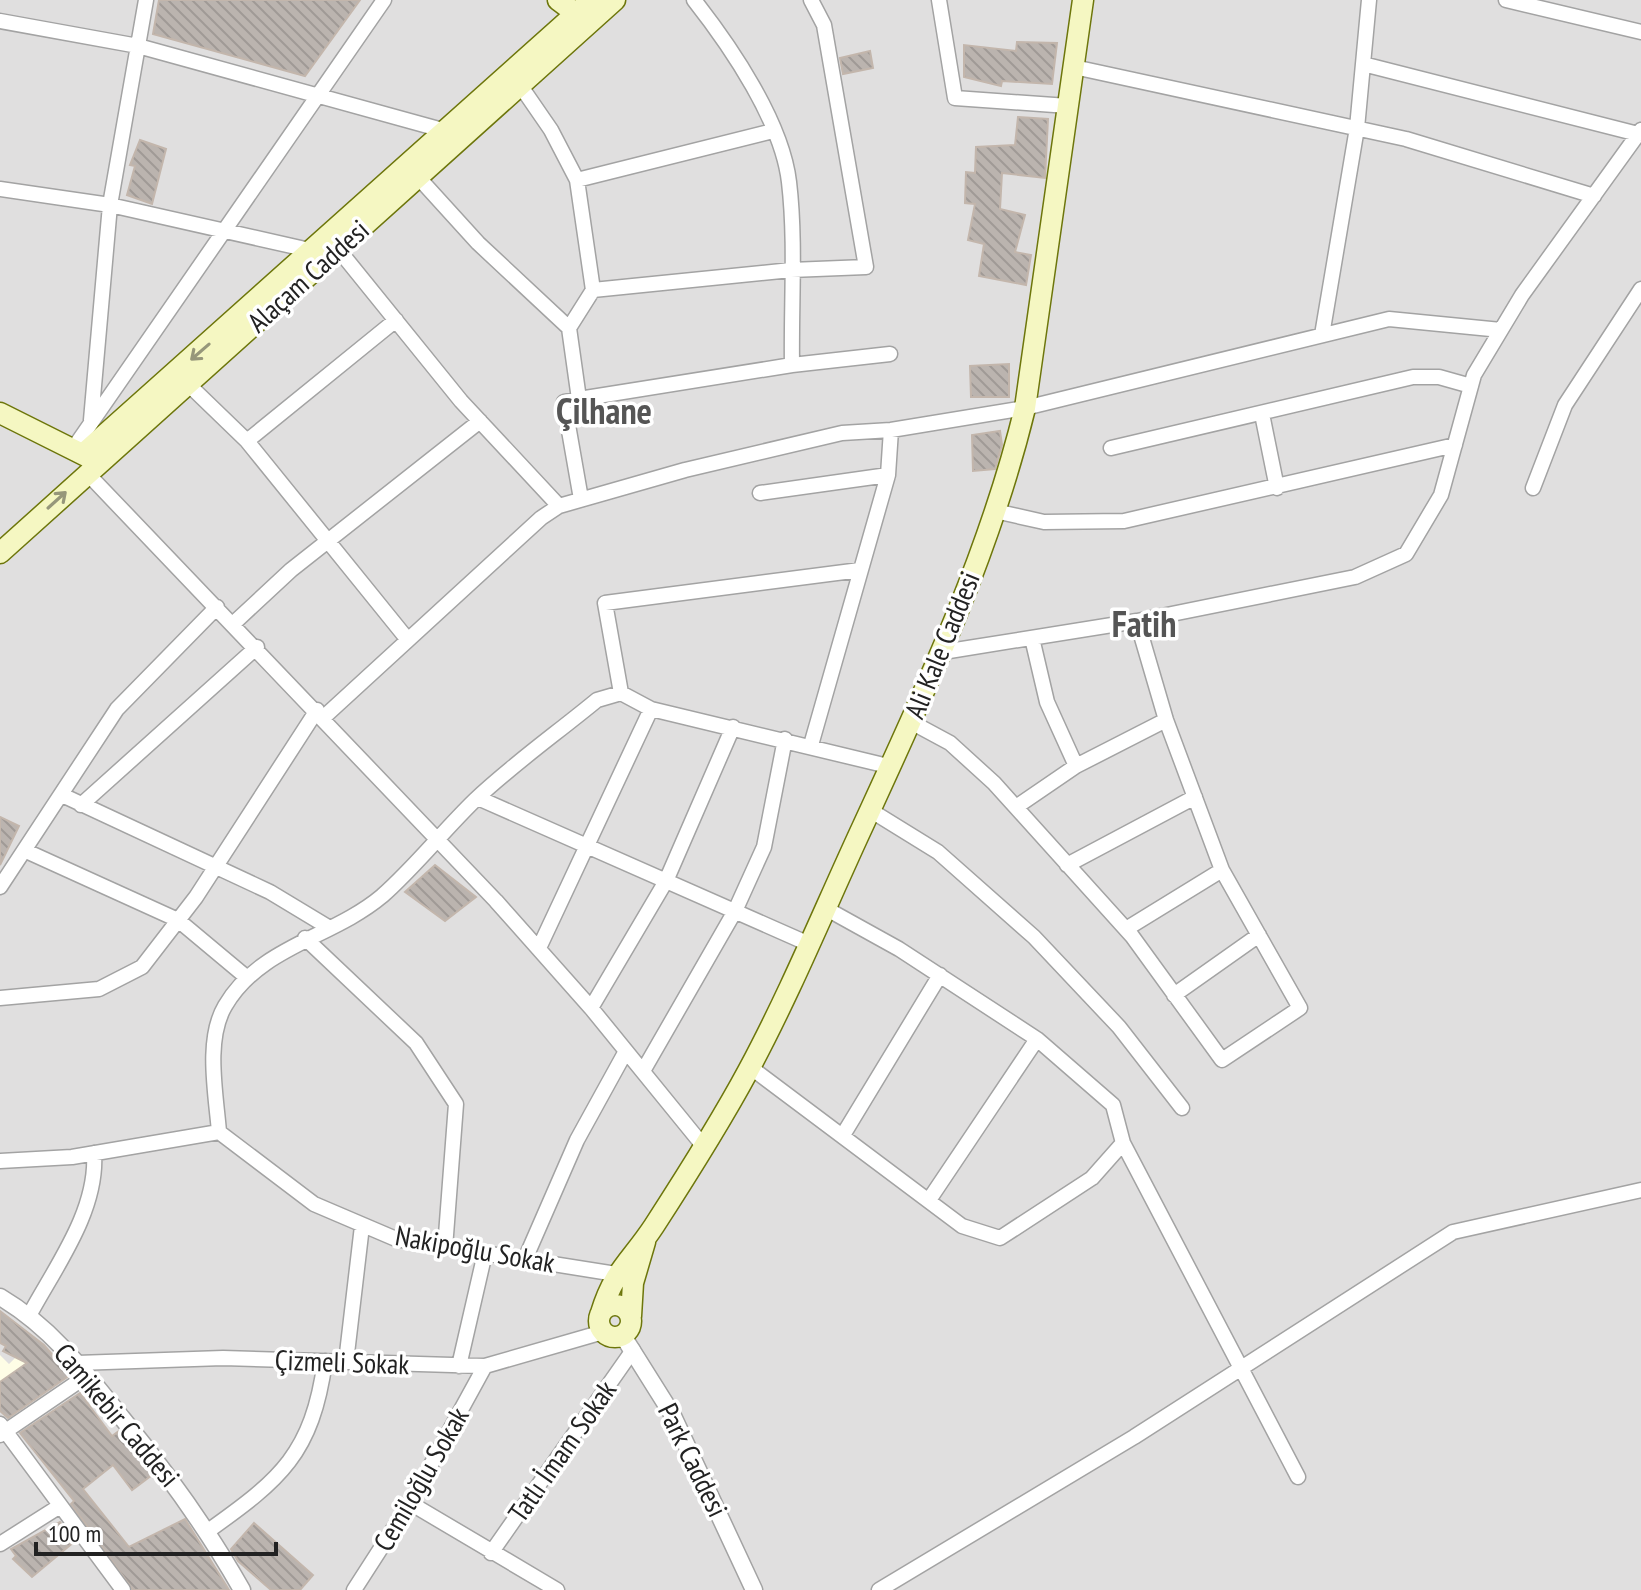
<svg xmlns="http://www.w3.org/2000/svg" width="1641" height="1590" viewBox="0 0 1641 1590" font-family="'PT Sans Narrow',sans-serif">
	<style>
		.residential { fill: #e0dfdf }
		.education { fill: #fefde6 }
		.building { fill: url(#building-back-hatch); stroke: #c3b6ac; stroke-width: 2 }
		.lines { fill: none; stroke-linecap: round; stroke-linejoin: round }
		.minor-casing { stroke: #a3a3a3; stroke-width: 17 }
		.tertiary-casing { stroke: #a3a3a3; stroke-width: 19 }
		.secondary-casing { stroke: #6d760b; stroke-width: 23 }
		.minor { stroke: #fff; stroke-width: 14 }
		.tertiary { stroke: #fff; stroke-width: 16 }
		.secondary { stroke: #f5f7c2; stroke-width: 20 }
		.oneway { stroke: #96977a }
		.labels { text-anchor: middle; stroke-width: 7; stroke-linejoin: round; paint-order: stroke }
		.street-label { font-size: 28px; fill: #222; stroke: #fff }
		.district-label { font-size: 36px; font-weight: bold; fill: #555; stroke: #fff }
	</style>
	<defs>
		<pattern id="building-back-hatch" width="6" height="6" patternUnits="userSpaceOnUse" patternTransform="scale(2)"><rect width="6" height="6" fill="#bbb4af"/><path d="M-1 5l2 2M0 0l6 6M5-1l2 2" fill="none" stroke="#a09a96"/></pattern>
	</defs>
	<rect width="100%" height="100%" fill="#f1efe9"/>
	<path class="residential" d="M0,0H1641V1590H0Z"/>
	<path class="education" d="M21,1352L30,1360L0,1382V1355L9,1364Z"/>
	<path class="building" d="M159,0H360L305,76L153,34Z
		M1017,42L1057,43L1052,84L1002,81L1001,86L964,77V45L1016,51Z
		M870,51L873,68L843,74L840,58Z
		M1018,117L1048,119L1045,178L1002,173L1000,209L1025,215L1015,252L1031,255L1026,285L979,276L984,244L968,240L975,204L965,203L966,172L975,173L976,147L1015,145Z
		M140,140L166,149L152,204L127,195L135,166L130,165Z
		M1009,364V397H971L970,366Z
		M1000,431L1002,445L995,469L973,471L972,435Z
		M0,817L19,826L0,865Z
		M435,865L476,897L445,921L405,892Z
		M0,1311L44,1345L70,1375L8,1418L0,1411V1382L27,1363L3,1351L6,1346L0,1343Z
		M80,1393L112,1436L119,1431L152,1475L132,1490L113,1465L83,1489L129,1547L185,1519L229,1590H133L71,1504L74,1501L20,1433Z
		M60,1522L75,1541L32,1577L13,1559L16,1556L11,1549Z
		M254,1523L313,1575L300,1590H271L238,1561L231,1549Z"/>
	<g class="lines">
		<g class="minor-casing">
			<path id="minor" d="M694,0C731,47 782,122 789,182C796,241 791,305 792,365
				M939,0L955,98L1068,106
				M1506,0L1641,32
				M0,21L138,46L446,131
				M1363,64L1638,134
				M1074,67L1406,139L1594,196
				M520,85L551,130L577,180L593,290L569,328L579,399L564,402L581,499
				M418,177L478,243L569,328
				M577,180L773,131
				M0,189L110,205L314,251
				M338,249L461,401L559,506
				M593,290L791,270L866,267L824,25L811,0
				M1322,335L1357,128L1369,0
				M188,384L247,441L408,640
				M579,399L792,365L890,354
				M1262,414L1277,488
				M91,420L110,205L146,0
				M247,441L396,320
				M1111,448L1413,377H1439L1471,386
				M73,449L384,0
				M87,473L496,901L591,1008L705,1148
				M1533,488L1565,405L1641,289
				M760,493L888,475
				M995,511L1044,522L1124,521L1455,445
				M234,623L291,570L480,421
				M1032,638L1047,702L1076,766
				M943,652L1137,621L1355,577L1406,554L1441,495L1474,375L1522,295L1641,130
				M621,693L605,603L860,570
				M324,717L541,518L559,506L685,470L842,433L891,430L1025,408L1389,319L1501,330
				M911,722L950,743L994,783L1132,936L1222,1060L1300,1008L1222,870L1166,720L1137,621
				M811,745L888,475L891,430
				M62,795L270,892L328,927
				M478,798L809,944
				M81,805L257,647
				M1016,807L1076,766L1166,720
				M870,810L938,852L1034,937L1119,1027L1182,1108
				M26,851L178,920L245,976
				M1067,865L1195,797
				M0,887L117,709L217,607
				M1126,929L1222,870
				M305,938L416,1043L456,1104L445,1248
				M539,948L651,709
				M1174,995L1259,935
				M0,998L99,989L142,967L196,897L317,710
				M591,1008L666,881L733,727
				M750,1067L962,1226L1000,1238L1092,1178L1123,1143L1113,1105L1037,1039L899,949L825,908
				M643,1071L735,911L764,847L785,739
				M219,1132C216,1094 205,1040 225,1006C260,946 332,938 382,896C415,867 443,831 475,800C513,764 557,733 597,700L621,693L651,709L892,767
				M219,1132L314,1204L396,1239L616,1274
				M843,1135L940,975
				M1123,1143L1298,1477
				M0,1161L72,1157L219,1132
				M929,1200L1037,1039
				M526,1257L577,1140L626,1051
				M30,1314C56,1266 98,1210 94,1153
				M346,1362L362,1226
				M77,1363L223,1358L485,1366L603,1332
				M459,1366L485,1253
				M0,1424L123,1590
				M0,1435L88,1375
				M410,1503L557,1590
				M208,1531C281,1479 312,1454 325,1361
				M0,1544L60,1506
				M491,1553L633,1350
				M354,1590L410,1503L485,1366
				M879,1590L1134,1437L1453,1232L1641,1190"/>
		</g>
		<g class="tertiary-casing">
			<path id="tertiary" d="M0,1297C51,1327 86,1373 122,1418C167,1473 207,1528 242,1590
				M623,1336L672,1414L754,1590"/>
		</g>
		<g class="secondary-casing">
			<path id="secondary" d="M558,0L586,21
				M0,413L96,461
				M83,454L591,0
				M0,553L615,0
				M599 1321a16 16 0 1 1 32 0a16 16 0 1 1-32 0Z
				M601,1313C614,1270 631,1261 654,1226C687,1175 719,1125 748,1071C790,993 824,910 861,830C924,693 989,556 1025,408L1083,0
				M631,1316L633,1283L645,1242"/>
		</g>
		<use href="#minor" class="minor"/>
		<use href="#tertiary" class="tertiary"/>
		<use href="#secondary" class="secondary"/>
	</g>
	<defs><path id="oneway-shaft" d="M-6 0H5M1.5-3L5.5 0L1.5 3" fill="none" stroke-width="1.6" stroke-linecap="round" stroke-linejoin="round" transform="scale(2)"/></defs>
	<g class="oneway">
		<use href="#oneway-shaft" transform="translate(200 352) rotate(139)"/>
		<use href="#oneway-shaft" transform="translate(57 500) rotate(-42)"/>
	</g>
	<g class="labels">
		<g class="street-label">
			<text transform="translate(308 276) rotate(-42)" y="10">Alaçam Caddesi</text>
			<text transform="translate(942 645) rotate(-68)" y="10">Ali Kale Caddesi</text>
			<text transform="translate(475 1249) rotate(10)" y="10">Nakipoğlu Sokak</text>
			<text transform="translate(342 1362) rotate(2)" y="10">Çizmeli Sokak</text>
			<text transform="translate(117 1415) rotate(50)" y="10">Camikebir Caddesi</text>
			<text transform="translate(562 1451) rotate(-55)" y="10">Tatlı İmam Sokak</text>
			<text transform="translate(693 1460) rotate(64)" y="10">Park Caddesi</text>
			<text transform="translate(421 1479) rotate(-60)" y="10">Cemiloğlu Sokak</text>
		</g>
		<g class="district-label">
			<text x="604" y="424">Çilhane</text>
			<text x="1144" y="637">Fatih</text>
		</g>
	</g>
	<path d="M36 1542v12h240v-12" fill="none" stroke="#222222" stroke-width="4"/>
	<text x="48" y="1542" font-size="24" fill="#222222" stroke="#ffffff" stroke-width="6" paint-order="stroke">100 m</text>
</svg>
